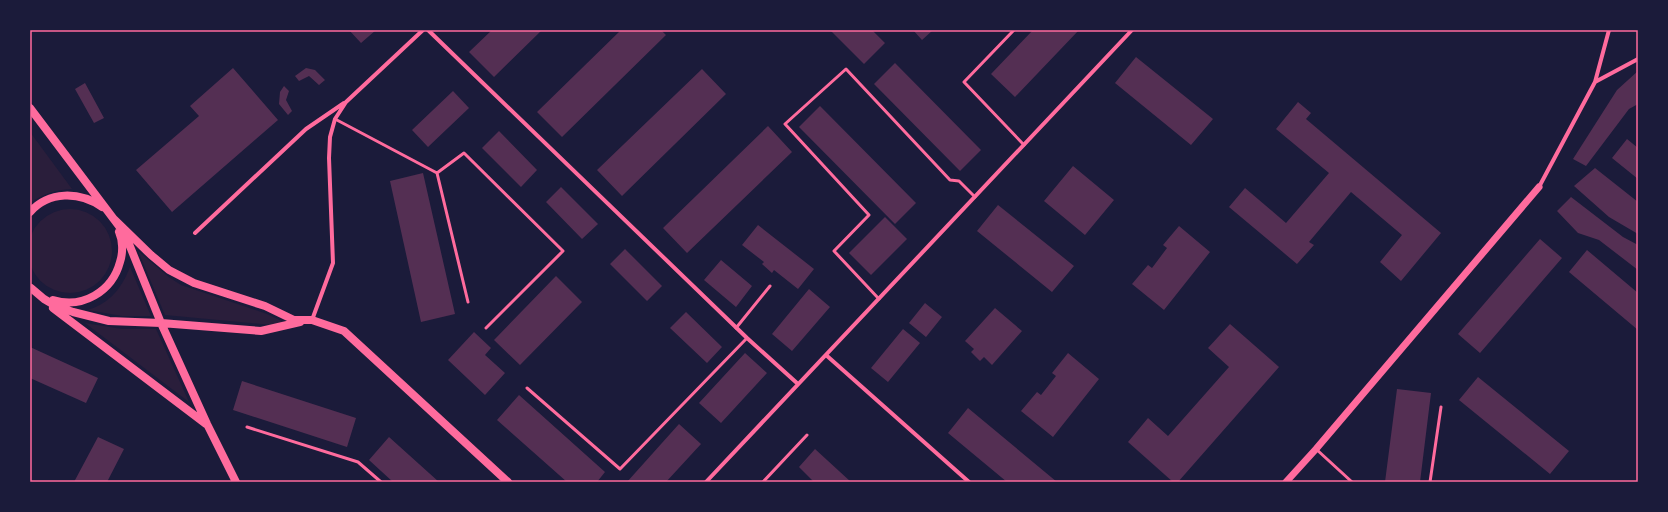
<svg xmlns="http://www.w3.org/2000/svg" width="1668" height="512" viewBox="0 0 1668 512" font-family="Lora,serif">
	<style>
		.green { fill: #2a1e3b }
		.building { fill: #542f53 }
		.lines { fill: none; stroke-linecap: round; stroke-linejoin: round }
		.service { stroke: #ff6b9d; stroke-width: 3 }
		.minor { stroke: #ff6b9d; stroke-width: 4 }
		.tertiary { stroke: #ff6b9d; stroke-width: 7 }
		.secondary { stroke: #ff6b9d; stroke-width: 8 }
		.neatline { fill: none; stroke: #ff6b9d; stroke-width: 1.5 }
	</style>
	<rect width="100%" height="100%" fill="#1b1b3a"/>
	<path class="green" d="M30,132L72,189C55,190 43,194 30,203Z
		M28 251a42 42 0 1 1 84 0a42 42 0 1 1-84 0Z
		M138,251L170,278L181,285L267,314L294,327L165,315Z
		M130,267L151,316H122L88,310C110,303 122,288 130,267Z
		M85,323L122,329H156L189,402Z"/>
	<path class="building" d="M349,30H376L361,43Z
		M492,30H542L494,77L469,52Z
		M621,30H661L666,35L562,137L537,112Z
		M830,30H872L885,43L864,64Z
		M913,30H933L922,40Z
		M1033,30H1079L1015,97L991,74Z
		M1136,57L1213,119L1191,145L1115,83Z
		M895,63L981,150L960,171L874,84Z
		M233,68L278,120L172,212L136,170L199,116L190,106Z
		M306,68L315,70L325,80L319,85L309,76L299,81L295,76Z
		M702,69L726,94L622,196L597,170Z
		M1638,71V104L1629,109L1586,166L1573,159L1617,90Z
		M85,83L104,118L94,123L75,89Z
		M284,86L289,91L286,100L292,111L288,115L279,104L280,92Z
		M453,91L469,108L428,147L412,130Z
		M1298,102L1311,113L1306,119L1441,233L1401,281L1380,262L1402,235L1351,192L1309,242L1314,245L1297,264L1229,207L1245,188L1286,223L1329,173L1276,129Z
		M820,106L916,203L895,224L799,127Z
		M768,126L792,152L687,253L663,228Z
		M499,131L537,170L521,187L482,148Z
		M1627,139L1638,148V179L1612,158Z
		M1073,166L1114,200L1085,235L1044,201Z
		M1595,168L1638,202V234L1609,217L1574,186Z
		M423,173L455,314L421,322L390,181Z
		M561,187L598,224L582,239L546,202Z
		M1571,197L1623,237L1638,245V270L1599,240L1578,233L1557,211Z
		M998,205L1074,266L1052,292L977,231Z
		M885,217L907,239L871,275L849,253Z
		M758,225L814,269L798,289L774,270L772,273L762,264L764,262L742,245Z
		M1179,226L1210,252L1164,310L1132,284L1148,265L1152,268L1167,248L1163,245Z
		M1540,239L1562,258L1480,353L1458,334Z
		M625,249L662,286L647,301L610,264Z
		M1587,250L1638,293V330L1569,272Z
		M721,260L752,286L736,307L704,280Z
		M556,276L582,302L520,365L494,340Z
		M809,289L830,307L792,351L772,334Z
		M925,303L942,317L926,337L909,323Z
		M995,308L1022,331L992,365L984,357L980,361L971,352L974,349L965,341Z
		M686,312L722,347L707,363L670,328Z
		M1230,324L1279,367L1178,482H1173L1128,442L1148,418L1168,436L1229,367L1208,348Z
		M903,329L920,343L888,382L871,368Z
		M474,332L491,348L485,355L505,373L485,395L448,360Z
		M30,347L98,378L86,403L30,378Z
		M745,353L767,373L721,423L699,403Z
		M1068,353L1099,379L1053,437L1021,411L1037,392L1041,395L1056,376L1052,373Z
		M1478,377L1569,451L1550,474L1459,400Z
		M242,381L356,418L347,447L233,410Z
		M1397,389L1431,393L1420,482H1385Z
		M519,395L605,472L597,482H567L497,420Z
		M968,408L1057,482H1007L948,433Z
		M679,424L701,444L666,482H627Z
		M98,437L124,449L107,482H74Z
		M389,437L439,482H393L369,460Z
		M815,449L851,482H814L799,467Z"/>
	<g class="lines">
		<path class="service" d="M1014,30L964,82L1024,145
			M335,119L437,173L464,153L563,251L486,328
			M437,173L468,302
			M879,299L834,251L869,215L785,124L846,69L950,180L959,181L975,197
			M736,328L770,286
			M527,388L620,469L747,338
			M247,427L358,462L381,482
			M1316,449L1352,482
			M763,482L807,435
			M1430,482L1441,407"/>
		<path class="minor" d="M428,30L747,338L798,384
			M1595,82L1638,59
			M1539,187L1595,82L1609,30
			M195,233L306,129L344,103
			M312,320L333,263L329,158L330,137L335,119L346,102L423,30
			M826,355L969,482
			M706,482L1132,30"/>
		<path class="tertiary" d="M1286,482L1316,449L1539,187"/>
		<path class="secondary" d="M30,108L125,234L161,323L207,424L236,482
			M30,212C49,191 79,191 102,207
			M114,219L151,255L169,270L194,283L265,306L294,320H312L344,331L508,482
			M31,288L44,299L56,306L73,312L109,321L161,323L261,331L300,322
			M53,300C82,309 112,292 120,262C123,253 123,241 119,232
			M53,308L206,424"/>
	</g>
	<rect width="1668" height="512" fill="none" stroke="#1b1b3a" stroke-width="62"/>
	<rect x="31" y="31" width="1606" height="450" class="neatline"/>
</svg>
